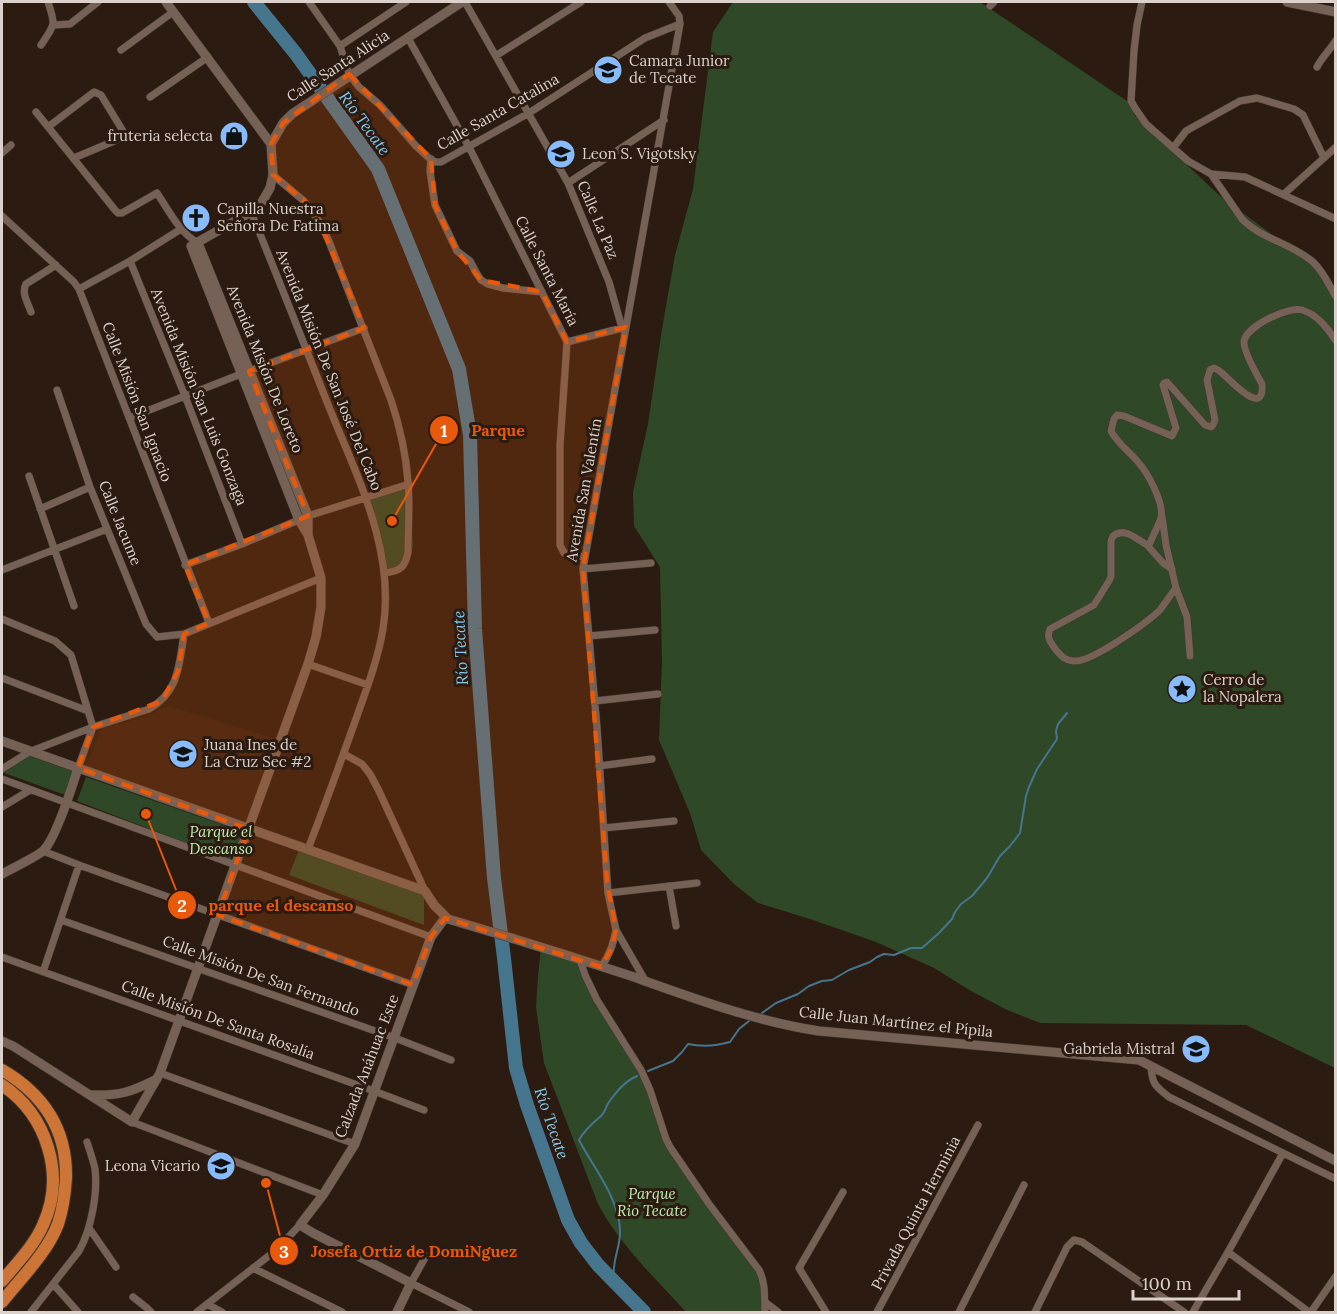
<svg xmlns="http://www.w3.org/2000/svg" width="1337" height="1314" viewBox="0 0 1337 1314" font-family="Lora,serif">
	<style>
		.built { fill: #362114 }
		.green { fill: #2f4928 }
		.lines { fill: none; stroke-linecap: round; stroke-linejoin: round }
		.stream { stroke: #46758e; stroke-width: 2 }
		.river { stroke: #46758e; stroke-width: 14 }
		.street-casing { stroke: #433731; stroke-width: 8 }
		.secondary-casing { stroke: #433731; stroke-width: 10 }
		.highway-casing { stroke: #433731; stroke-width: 14 }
		.street { stroke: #756156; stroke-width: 7 }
		.secondary { stroke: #756156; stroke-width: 9 }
		.highway { stroke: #cd7536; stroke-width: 12 }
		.marked { fill: #e8590c; fill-opacity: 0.2; stroke: #e8590c; stroke-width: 4.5; stroke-dasharray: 12 8; stroke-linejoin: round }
		.labels { text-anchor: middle; stroke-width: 6; stroke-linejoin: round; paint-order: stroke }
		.poi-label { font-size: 15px; fill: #dcd1cb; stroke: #2b1b11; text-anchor: start }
		.street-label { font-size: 15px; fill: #dcd1cb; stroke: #2b1b11 }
		.park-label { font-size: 15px; font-style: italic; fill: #bfefb3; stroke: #2b1b11 }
		.water-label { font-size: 16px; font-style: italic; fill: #7fcbf3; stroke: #2b1b11 }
		.leader { fill: none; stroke: #e8590c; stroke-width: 2 }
		.callout-dot { fill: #e8590c; stroke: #2b1b11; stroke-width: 2 }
		.mark-label { font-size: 18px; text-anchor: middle; font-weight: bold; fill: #fff }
		.callout-label { font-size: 16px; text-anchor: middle; font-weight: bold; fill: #e8590c; stroke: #2b1b11; stroke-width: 6; stroke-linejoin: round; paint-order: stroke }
	</style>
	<rect width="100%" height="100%" fill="#2b1b11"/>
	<path class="built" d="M169,706L280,740L251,826L86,767L102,727L136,720Z"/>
	<path class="green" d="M733,2H980L1130,103L1135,116L1220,196L1317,268L1335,298V1068L1246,1025L1040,1023L1005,1009L971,991L934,968L876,942L810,919L758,903L734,884L701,850L690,813L659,740L662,661L660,567L634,526L633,492L648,424L662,329L675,255L693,189L713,32Z
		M408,482L413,546L405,570L385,569L366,497Z
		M27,755L78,773L68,796L4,773Z
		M86,777L243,832L230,860L77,801Z
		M299,850L424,894V925L289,875Z
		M541,948L585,961L591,983L611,1019L637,1056L652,1090L664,1129L678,1159L763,1281L764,1312H686C655,1278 620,1245 598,1204L544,1063L536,1007L538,976Z"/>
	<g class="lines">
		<path class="stream" d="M762,1013L776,1003L798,994L809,986L822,981L832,980L849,970L870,962L877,957L884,954L894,955L911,948H922L939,933L952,919L955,912L961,904L972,896L987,878L1000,856L1010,846L1020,833L1026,796L1029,787L1037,769L1057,739L1056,731L1058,724L1067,713
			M648,1071L673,1061L682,1052L688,1044C703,1047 716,1046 730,1042L739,1029L749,1021
			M614,1281C611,1262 621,1247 620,1230C619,1198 593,1167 579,1140C584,1130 594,1122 602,1115C605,1112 606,1106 609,1102C617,1091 625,1081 637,1076"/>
		<path class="river" d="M254,2L296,54L378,169L459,369L470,435L475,629L494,878L504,958L516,1068L527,1105L568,1220L581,1243L598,1265L644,1312"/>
		<g class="street-casing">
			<path id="street" d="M309,2L340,46L349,74L359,87L380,105L416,146L429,158L435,162H441L529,113L645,38L680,24
				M465,2L568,183L609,282L622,328
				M1142,2L1137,25L1134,51L1131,101L1135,108L1146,124L1188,161L1211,174L1245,177L1336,219
				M990,6L994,2
				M54,25L70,24L98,2
				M408,38L469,147L567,342L560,445V545L564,553L584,557
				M41,45C55,24 56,26 48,2
				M340,46L406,2
				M121,50L173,12
				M497,55L581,2
				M1317,67C1322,57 1330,50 1336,40
				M150,97L208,57
				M36,112L115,210L118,213H122L157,193C169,211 179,232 198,243
				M48,127L94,92L101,95L126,136L74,158
				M1173,148L1186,131L1193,127L1240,101L1257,98L1294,109L1303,115L1324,158
				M2,153L11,145
				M431,159L430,171L435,205L457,251L470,261L477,274L481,280L488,284L503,288L542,292
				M1211,174L1242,219C1261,239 1291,243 1313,262C1323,271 1329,285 1336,297
				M273,175L304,201L320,223L328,239L391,400C400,427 406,454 408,482C410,505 408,529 408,552C405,568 400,571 384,573
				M568,183L664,120
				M1284,194L1336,147
				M251,212C277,275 302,339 327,402C356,475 396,549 383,629C378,659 367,688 357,716C341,761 325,805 308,849
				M2,216L74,282L79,289L209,623
				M130,261L185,396L242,544
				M79,289L130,261L181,229
				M31,312C28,303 21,293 26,284L56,265
				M567,342L626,327
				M57,390L90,487L146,624L157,637L184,634
				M129,418L241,374L364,328
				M29,476L74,606
				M40,509L90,487
				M1162,516L1166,545L1176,588L1187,617L1190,656
				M1147,545L1163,563L1172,569
				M185,565L242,544L308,516L409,484
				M583,569L651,563
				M2,570L107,529
				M1176,588C1170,595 1165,604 1159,611C1146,623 1092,662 1075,661C1066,661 1062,657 1056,650C1051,643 1046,638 1050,629L1094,605L1109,581L1111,577V541L1113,536C1125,527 1135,538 1147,545L1150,543C1153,535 1159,525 1161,517C1164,503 1148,473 1138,462C1129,451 1117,443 1111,431L1114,419L1117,415L1124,416L1172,436L1176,428L1163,385L1164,383L1167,382L1205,425L1211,427L1213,425L1215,420L1207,380L1210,370L1214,368C1219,370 1218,370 1222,373C1230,380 1265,419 1262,384C1257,375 1243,351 1244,341C1247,326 1288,306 1302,310C1317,314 1328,329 1336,341
				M2,619L55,641L71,655L93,727L78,768
				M589,636L655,630
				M308,664L368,685
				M2,678L88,711
				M595,701L658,694
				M344,754L362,764L370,774L379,791L425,891
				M599,766L652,759
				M2,769L29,752L93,727L149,709C179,692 179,665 184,634L321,578
				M2,779L431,937
				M2,807L30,790
				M604,828L674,821
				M43,851L79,865L413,985
				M669,886L676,926
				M608,893L697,883
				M61,920L395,1038L451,1060
				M2,957L374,1091L424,1110
				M580,960L585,975L597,1000L641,1070L650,1090L666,1139L670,1147L709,1204L759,1270C766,1283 764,1298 765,1312
				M601,967C610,955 613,944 616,930
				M43,972L79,865
				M646,982L616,930L608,893L597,727L583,569L680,24L679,16L669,2
				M1151,1066C1152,1084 1155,1086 1169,1097L1336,1179
				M160,1073L355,1144
				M132,1122L323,1195
				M89,1228L116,1267
				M1228,1252L1309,1312
				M426,1256L411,1283L469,1312
				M253,1268L342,1312
				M54,1285L78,1312
				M133,1297L147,1308L151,1312
				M765,1302L778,1312
				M207,1304L222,1312
				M31,1312L79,1251C91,1230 98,1193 95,1169C93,1160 90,1151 87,1142
				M197,1312L275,1251L300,1225
				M826,1312L799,1268L843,1192
				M877,1312L978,1125
				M959,1312L1024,1185
				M1035,1312L1067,1247L1074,1240L1082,1242L1184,1312
				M1193,1312L1228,1252L1283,1153
				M1311,1312L1336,1276"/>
		</g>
		<g class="secondary-casing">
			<path id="secondary" d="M166,2L271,144
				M1287,2L1336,12
				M308,535L299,520L191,246L251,212L262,202L270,188L273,175L271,144L283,123L292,114L462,2
				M2,741L425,891L434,905L448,919C509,937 570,956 631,976C693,998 754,1021 819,1031L1139,1060L1336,1161
				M2,874C13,868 34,858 43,851C56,839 72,787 78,768
				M2,1041L13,1046L132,1122L160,1073L308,664L316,637L321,607V578L308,535V516L198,243
				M91,1095C120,1096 131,1092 157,1079
				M397,1312L411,1283L313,1233L300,1225L323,1195L355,1144L431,937L445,918"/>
		</g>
		<g class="highway-casing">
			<path id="highway" d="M2,1070C43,1094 67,1129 66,1178C65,1194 63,1209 58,1224C47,1253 21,1278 2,1302
				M2,1085C47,1115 66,1175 43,1225C34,1246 16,1264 2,1281"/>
		</g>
		<use href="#street" class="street"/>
		<use href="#secondary" class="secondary"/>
		<use href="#highway" class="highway"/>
	</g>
	<path class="marked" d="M349,74L431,159L435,205L457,251L481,280L542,292L567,342L626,327L583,569L607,881L616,930L612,948L601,967L445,918L431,937L413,985L218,915L248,829L78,768L93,727L162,701L178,671L184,634L209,623L185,565L308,516L249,371L364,328L320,223L304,201L273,175L271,144L283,123Z"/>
	<defs>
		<g id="school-disc" transform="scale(1.5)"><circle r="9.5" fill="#87bbfb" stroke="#2b1b11"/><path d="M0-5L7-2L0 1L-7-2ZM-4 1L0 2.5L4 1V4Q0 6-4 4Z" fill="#111"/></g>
		<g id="shop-disc" transform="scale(1.5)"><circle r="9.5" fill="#87bbfb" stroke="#2b1b11"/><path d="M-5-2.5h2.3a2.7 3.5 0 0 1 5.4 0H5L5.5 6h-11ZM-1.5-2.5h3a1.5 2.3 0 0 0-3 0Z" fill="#111"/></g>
		<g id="church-disc" transform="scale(1.5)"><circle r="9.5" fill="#87bbfb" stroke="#2b1b11"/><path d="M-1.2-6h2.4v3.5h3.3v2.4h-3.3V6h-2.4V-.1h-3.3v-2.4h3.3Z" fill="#111"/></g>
		<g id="sight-disc" transform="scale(1.5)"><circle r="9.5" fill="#87bbfb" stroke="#2b1b11"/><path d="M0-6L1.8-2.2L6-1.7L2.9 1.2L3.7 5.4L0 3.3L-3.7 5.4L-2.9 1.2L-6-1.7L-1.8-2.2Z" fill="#111"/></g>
	</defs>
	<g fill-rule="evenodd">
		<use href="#school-disc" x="608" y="70"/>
		<use href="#shop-disc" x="234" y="136"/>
		<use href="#school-disc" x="561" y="154"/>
		<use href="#church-disc" x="196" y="218"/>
		<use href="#sight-disc" x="1182" y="689"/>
		<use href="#school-disc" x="183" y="754"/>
		<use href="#school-disc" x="1196" y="1049"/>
		<use href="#school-disc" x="221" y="1166"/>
	</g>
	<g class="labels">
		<g class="poi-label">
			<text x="629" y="66">Camara Junior<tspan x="629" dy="17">de Tecate</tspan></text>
			<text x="213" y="141" text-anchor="end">fruteria selecta</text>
			<text x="582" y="159">Leon S. Vigotsky</text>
			<text x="217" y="214">Capilla Nuestra<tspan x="217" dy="17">Señora De Fatima</tspan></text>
			<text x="1203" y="685">Cerro de<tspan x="1203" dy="17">la Nopalera</tspan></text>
			<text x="204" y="750">Juana Ines de<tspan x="204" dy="17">La Cruz Sec #2</tspan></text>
			<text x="1175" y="1054" text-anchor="end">Gabriela Mistral</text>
			<text x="200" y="1171" text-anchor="end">Leona Vicario</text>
		</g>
		<g class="street-label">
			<text transform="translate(338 66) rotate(-33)" y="5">Calle Santa Alicia</text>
			<text transform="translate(498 112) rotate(-30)" y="5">Calle Santa Catalina</text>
			<text transform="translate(598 220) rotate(67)" y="5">Calle La Paz</text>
			<text transform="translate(547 271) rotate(63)" y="5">Calle Santa María</text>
			<text transform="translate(265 369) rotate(68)" y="5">Avenida Misión De Loreto</text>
			<text transform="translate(329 370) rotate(68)" y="5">Avenida Misión De San José Del Cabo</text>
			<text transform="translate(199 397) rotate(68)" y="5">Avenida Misión San Luis Gonzaga</text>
			<text transform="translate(137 402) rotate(69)" y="5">Calle Misión San Ignacio</text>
			<text transform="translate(584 490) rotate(-80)" y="5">Avenida San Valentín</text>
			<text transform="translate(120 523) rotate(68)" y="5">Calle Jacume</text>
			<text transform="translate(261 976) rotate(20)" y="5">Calle Misión De San Fernando</text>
			<text transform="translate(218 1020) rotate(20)" y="5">Calle Misión De Santa Rosalía</text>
			<text transform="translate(896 1022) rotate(6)" y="5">Calle Juan Martínez el Pípila</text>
			<text transform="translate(367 1066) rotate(-69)" y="5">Calzada Anáhuac Este</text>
			<text transform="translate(916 1213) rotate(-62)" y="5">Privada Quinta Herminia</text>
		</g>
		<g class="park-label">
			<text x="221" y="837">Parque el<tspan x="221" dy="17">Descanso</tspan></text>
			<text x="652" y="1199">Parque<tspan x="652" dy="17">Rio Tecate</tspan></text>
		</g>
		<g class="water-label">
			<text transform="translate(365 123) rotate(54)" y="6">Río Tecate</text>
			<text transform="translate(460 648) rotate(-93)" y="6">Río Tecate</text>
			<text transform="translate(552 1123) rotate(71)" y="6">Río Tecate</text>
		</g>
	</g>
	<path class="leader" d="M392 521L444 430M146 814L182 905M266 1183L284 1251"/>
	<g class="callout-dot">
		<circle cx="392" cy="521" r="6"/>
		<circle cx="146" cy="814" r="6"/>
		<circle cx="266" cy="1183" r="6"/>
		<circle cx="444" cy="430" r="15"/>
		<circle cx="182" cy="905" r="15"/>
		<circle cx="284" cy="1251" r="15"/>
	</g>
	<g class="mark-label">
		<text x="444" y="437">1</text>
		<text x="182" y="912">2</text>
		<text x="284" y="1258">3</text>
	</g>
	<g class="callout-label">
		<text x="498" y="436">Parque</text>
		<text x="281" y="911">parque el descanso</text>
		<text x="414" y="1257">Josefa Ortiz de DomiNguez</text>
	</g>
	<rect width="1337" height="1314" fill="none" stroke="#dcd1cb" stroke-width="6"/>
	<path d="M1133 1290v9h106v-9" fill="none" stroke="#dcd1cb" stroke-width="3"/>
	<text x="1142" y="1290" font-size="18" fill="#dcd1cb" stroke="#2b1b11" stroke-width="4.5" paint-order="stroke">100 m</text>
</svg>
